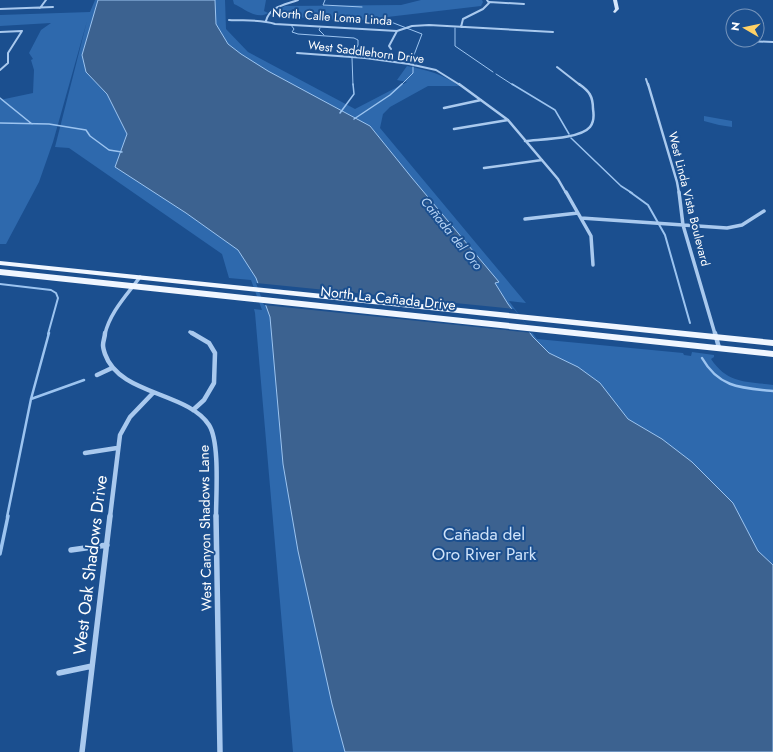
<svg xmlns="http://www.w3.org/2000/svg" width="773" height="752" viewBox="0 0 773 752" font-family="Jost,sans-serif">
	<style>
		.green { fill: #2e69ad }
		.water { fill: #3c6290; stroke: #9cc4f0 }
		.pier { fill: #1b4f8f }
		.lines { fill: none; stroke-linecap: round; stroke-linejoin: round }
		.stream-far4 { stroke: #9cc4f0; stroke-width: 1 }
		.stream-far3 { stroke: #9cc4f0; stroke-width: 1.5 }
		.stream-far2 { stroke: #9cc4f0; stroke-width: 2 }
		.stream-far1 { stroke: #9cc4f0; stroke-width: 2.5 }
		.stream { stroke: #9cc4f0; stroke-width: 3.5 }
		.street-far4 { stroke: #a9c9ee; stroke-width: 2 }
		.street-far3 { stroke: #a9c9ee; stroke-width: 2.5 }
		.street-far2 { stroke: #a9c9ee; stroke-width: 3.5 }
		.street-far1 { stroke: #a9c9ee; stroke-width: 4.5 }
		.street { stroke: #a9c9ee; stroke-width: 5.5 }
		.secondary { fill: #d6e6fa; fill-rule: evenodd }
		.primary { fill: #f0f6ff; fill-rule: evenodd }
		.labels { text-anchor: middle; stroke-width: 4; stroke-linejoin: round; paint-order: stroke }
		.far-street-label { font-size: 12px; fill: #fff; stroke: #1b4f8f }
		.far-water-label { font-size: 13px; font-style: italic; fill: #b5d3f5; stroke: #1b4f8f }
		.street-label { font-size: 14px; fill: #fff; stroke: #1b4f8f }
		.near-park-label { font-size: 17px; fill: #cfe3fa; stroke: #1b4f8f }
		.near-street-label { font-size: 17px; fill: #fff; stroke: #1b4f8f }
	</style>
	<rect width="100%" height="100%" fill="#1b4f8f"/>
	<path class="green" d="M95,0H225L226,29L248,52L355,109L407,82L397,80L407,66C427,70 443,74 459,86H428L390,107L383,114L380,128L526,303L509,301L537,339L683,353L684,355L691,356L692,352L714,355V357L711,359C728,384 745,381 773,385V752H293L255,313L254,309L262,310L251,280L229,278L222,254L69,148L55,147L87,21L53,142L39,182L6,244H0V100L33,93L34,70L31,60L33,59L29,53L41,30L51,23L0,26V15L90,12Z
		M233,0H266L264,11L268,13C257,20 245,9 234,4Z
		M421,0H482L483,2L481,6L353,21L277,16L274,14V12L285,6L401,5Z
		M704,116L732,121V127L719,125L704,121Z"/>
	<path class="water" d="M98,0H215L216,24L228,44L241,54L268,71L370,126L412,178L499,282L495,283L508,304L533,337L549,353L578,367L600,383L628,419L662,439L692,462L733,503L758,551L773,565V752H345L332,704L298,551L283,464L270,317L256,278L238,250L186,213L115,167L127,134L107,94L86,72L82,55Z"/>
	<path class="pier" d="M256,283L514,309L533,333L264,305Z"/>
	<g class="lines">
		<path class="stream-far4" d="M325,0L323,5L362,7
			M380,21L391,22L422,34L414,55V64
			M291,25L294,29L292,32L298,34L354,38L358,40V45L353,56
			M320,28L319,30L324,35
			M455,28V46L493,72
			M352,58L353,85
			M496,74L513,85
			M401,85L413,73V67"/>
		<path class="stream-far3" d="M512,84L555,110L569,134
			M0,98L32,124
			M340,113L354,94L353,84
			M354,119L390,95L402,84
			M0,123L49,124L86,130L90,136L109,150L122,152
			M571,138L621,186L632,193"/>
		<path class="stream-far2" d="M630,192L648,205L665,235L690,323
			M0,284L51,290L56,293L58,298L48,334"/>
		<path class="stream-far1" d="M702,358C719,388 742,388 773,391
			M31,399L84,380
			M7,517L31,399L49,333"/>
		<path class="stream" d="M0,554L8,516"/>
		<path class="street-far4" d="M489,2L524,4
			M40,8L46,0
			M0,9L53,7
			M229,20C244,21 261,19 275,24L397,31L412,26L429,25L553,32
			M266,21C270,6 285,5 298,0
			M461,27L463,19L483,9L489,3L487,0
			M0,32L22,31
			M745,41L773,42
			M391,49L389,46L397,31
			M297,53L365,58L409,64L436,70L460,85
			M557,67L580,85
			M0,70L8,63V53L22,31
			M646,79L648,85"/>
		<path class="street-far3" d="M459,84L508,120L558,179L566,193
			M648,84L677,182L679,193
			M444,108L481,100
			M454,129L508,120
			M525,141C541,139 580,139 590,127C594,122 594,115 593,109C593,96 589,91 579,84
			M484,168L542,160"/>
		<path class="street-far2" d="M566,192L591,236L593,265
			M679,192L683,225L715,334
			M581,218L727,228L742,225L764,211
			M525,219L578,213
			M190,332L194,334
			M105,334C110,312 127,295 140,277"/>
		<path class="street-far1" d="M105,333C105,337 103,341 103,345C103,348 104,351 105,354C119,395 188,392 209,425C220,442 216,495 216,517
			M192,333L209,343L215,353L214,383L204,400L193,410
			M715,333L719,348
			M97,375L112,368
			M85,453L117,448
			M110,517L120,435L130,417L153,393"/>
		<path class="street" d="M216,516L220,752
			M71,550L107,545
			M59,673L92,666
			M82,752L110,516"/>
		<path class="secondary" d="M613,0H617L619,9L615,13L613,12L615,9Z"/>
		<path class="primary" d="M0,261L773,340V346L0,265Z
			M0,269L773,351V357L0,275Z"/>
	</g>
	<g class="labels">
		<g class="far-street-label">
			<text transform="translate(332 17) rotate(4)" y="4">North Calle Loma Linda</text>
			<text transform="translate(366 52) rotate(7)" y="4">West Saddlehorn Drive</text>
			<text transform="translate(689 199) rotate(76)" y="4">West Linda Vista Boulevard</text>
		</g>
		<g class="far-water-label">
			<text transform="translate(452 233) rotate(51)" y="5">Cañada del Oro</text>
		</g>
		<g class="street-label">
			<text transform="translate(388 298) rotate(6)" y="5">North La Cañada Drive</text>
			<text transform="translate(205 528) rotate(-91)" y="5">West Canyon Shadows Lane</text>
		</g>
		<g class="near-park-label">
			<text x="484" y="540">Cañada del<tspan x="484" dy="20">Oro River Park</tspan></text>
		</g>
		<g class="near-street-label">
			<text transform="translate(90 565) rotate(-83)" y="6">West Oak Shadows Drive</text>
		</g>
	</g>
	<g transform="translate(745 28) rotate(279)"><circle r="19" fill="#1b4f8f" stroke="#7695bc"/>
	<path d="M0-3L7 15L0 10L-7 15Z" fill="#ffd166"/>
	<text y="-6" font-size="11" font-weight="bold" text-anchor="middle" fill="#ffffff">N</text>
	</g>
</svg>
